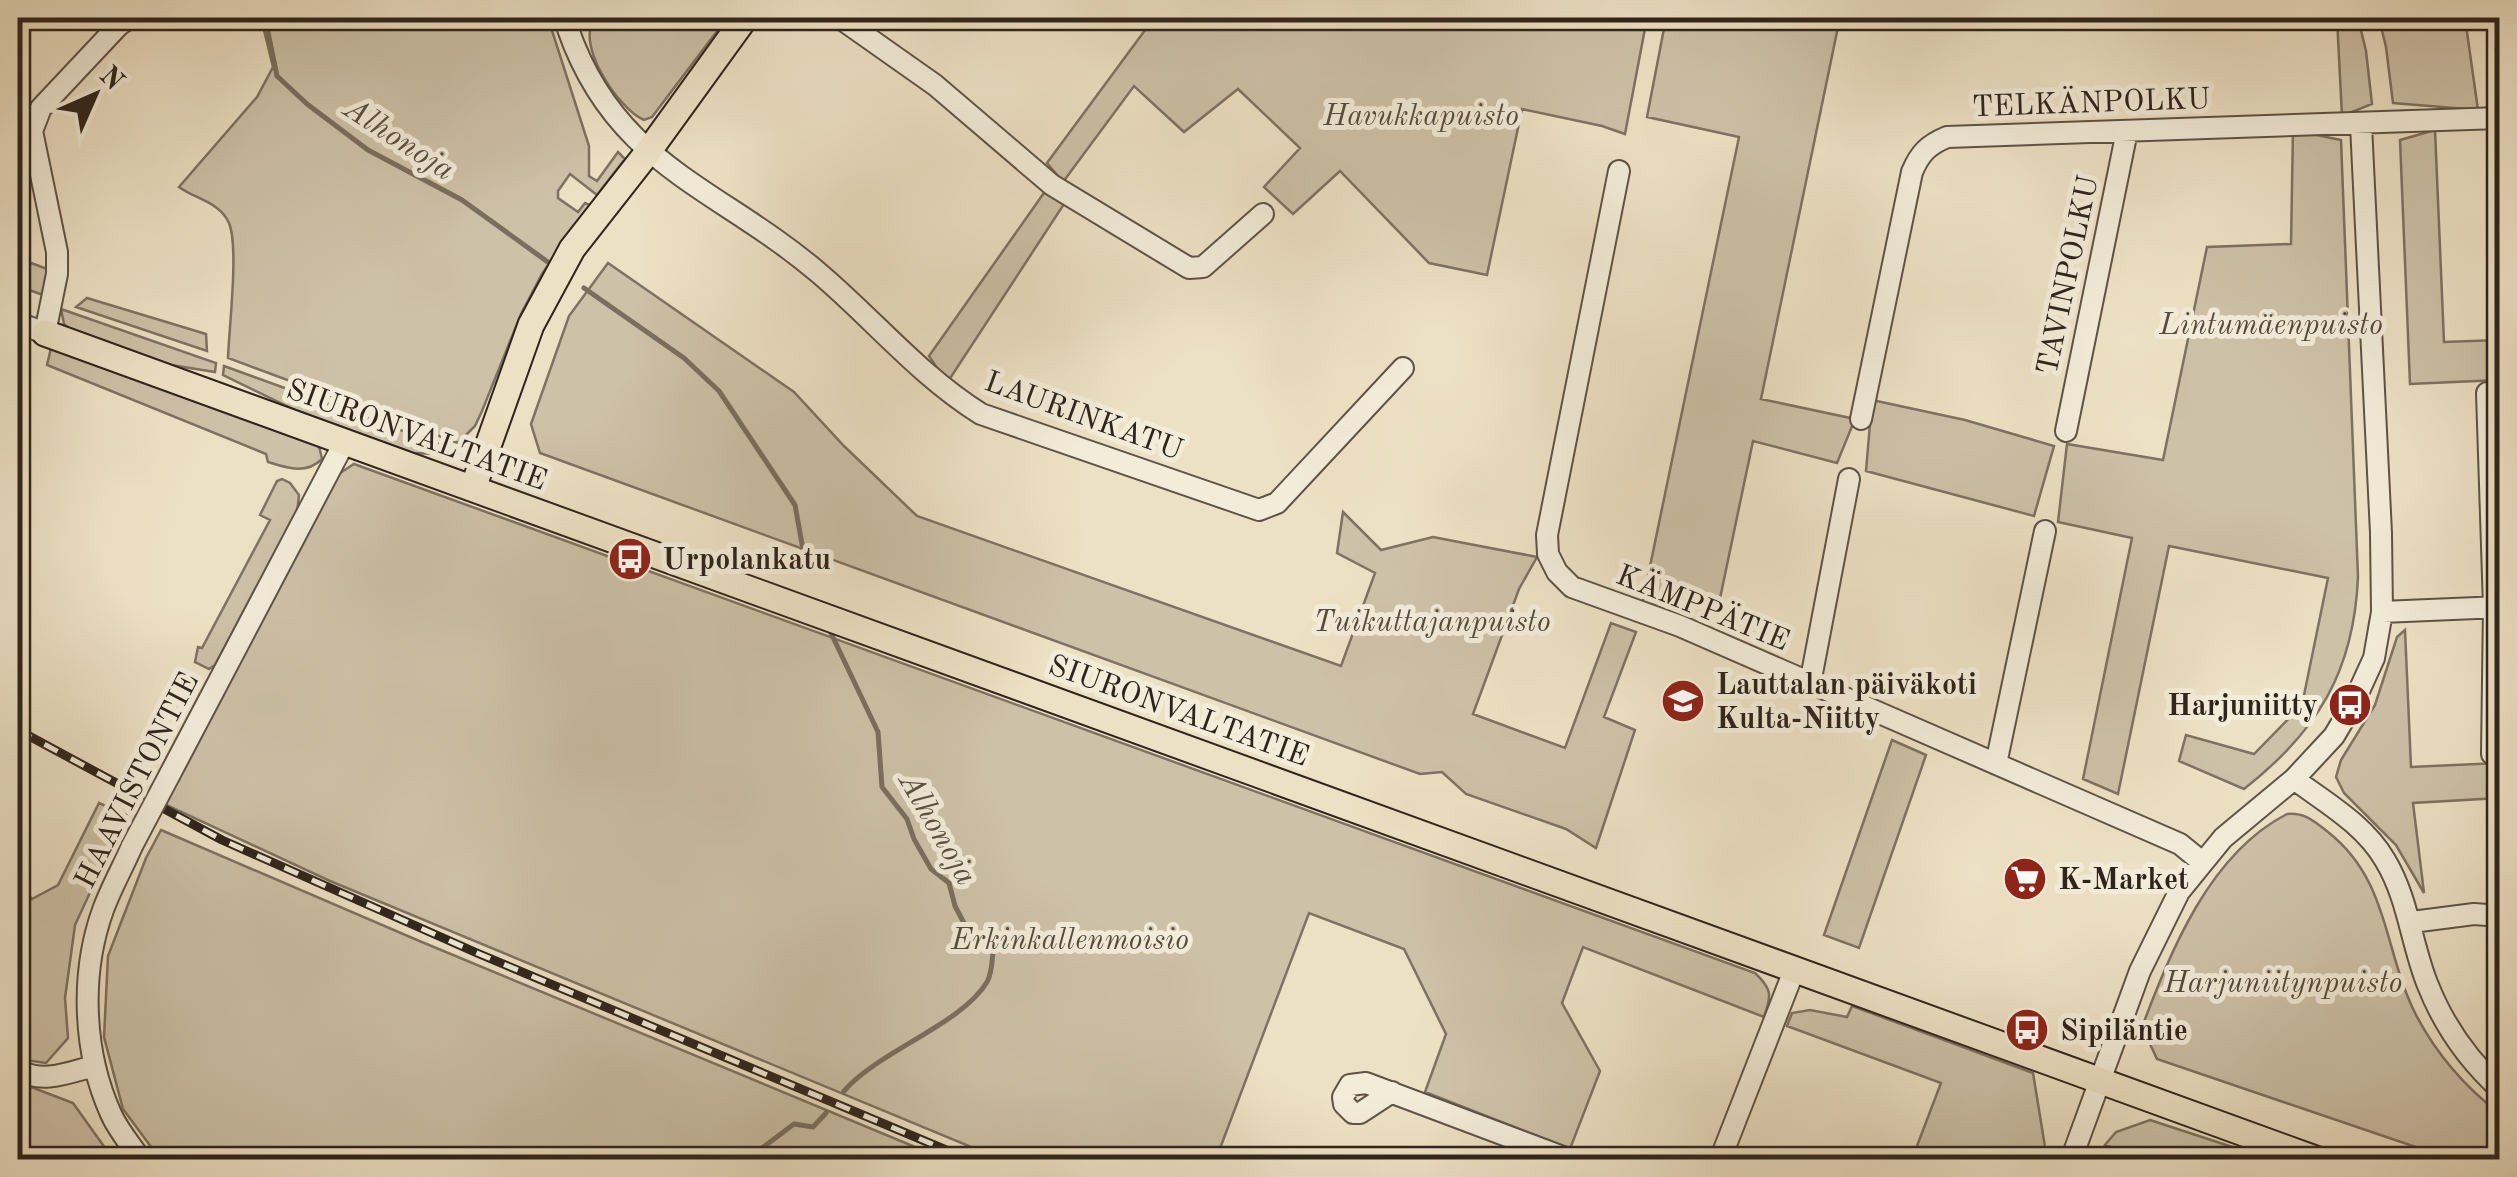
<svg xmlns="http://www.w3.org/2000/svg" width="2517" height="1177" viewBox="0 0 2517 1177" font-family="'Old Standard TT',serif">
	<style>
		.green { fill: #cdc1a8; stroke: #7e7262; stroke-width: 2.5 }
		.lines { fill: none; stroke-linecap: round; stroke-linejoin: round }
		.stream { stroke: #7a6f5e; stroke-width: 5 }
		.minor-casing { stroke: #5e5346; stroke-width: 24 }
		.major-casing { stroke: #2f241b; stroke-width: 29 }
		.minor { stroke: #f3ecd9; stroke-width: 20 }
		.major { stroke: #ede1c5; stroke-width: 25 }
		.rail-casing { stroke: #2f241b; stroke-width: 9 }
		.rail { stroke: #f3ecd9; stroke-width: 5; stroke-dasharray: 15; stroke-linecap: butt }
		.minor-bridge-casing { stroke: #5e5346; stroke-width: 24; stroke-linecap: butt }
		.minor-bridge { stroke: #f3ecd9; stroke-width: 20 }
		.labels { text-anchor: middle; stroke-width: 10; stroke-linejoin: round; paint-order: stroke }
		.street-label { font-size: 30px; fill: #2f241b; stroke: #f3ecd9 }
		.park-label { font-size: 30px; font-style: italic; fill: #564b3e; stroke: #f3ecd9 }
		.poi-label { font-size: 30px; font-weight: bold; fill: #2f241b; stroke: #f3ecd9; text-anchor: start }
		.water-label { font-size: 32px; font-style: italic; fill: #5b5042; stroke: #f3ecd9 }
	</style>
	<rect width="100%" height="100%" fill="#ede1c5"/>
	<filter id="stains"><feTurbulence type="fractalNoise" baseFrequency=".002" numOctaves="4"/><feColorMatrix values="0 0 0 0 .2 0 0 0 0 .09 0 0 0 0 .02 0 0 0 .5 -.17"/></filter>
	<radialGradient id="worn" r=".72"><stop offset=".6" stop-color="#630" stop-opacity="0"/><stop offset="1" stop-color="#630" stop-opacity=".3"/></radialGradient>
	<path class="green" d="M261,18H548L589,146V176L597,181L618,152L625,159L597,195L570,174L558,191V198L578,212L585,203L590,205L542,274L521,314L482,411L475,426L458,443L228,358C229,328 239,247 229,223C220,202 195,199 179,187L257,97L273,67Z
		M596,18H727L652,117L644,120C618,109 573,41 596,18Z
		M1154,18H1647L1625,134L1602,126L1522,109L1487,275L1429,263L1340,171L1293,214L1264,187L1300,148L1238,89L1184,132L1134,86L1063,182L1047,163Z
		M1666,18H2071L1838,27L1761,399L1855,419L1837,463L1753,441L1719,603L1674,588L1669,602L1642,605L1739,137L1647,117Z
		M2337,18H2358L2366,51L2372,104L2342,116Z
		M2379,18H2465L2478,110L2393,103L2386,47Z
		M2293,130L2341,140L2358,577C2354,671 2318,731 2244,789L2179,761L2186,735L2254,754L2302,705L2328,578L2169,546L2118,794L2083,779L2132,538L2058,522L2067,444L2163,460L2207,247L2291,244Z
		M2435,130L2444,342L2499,340V380L2410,384L2400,140Z
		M1046,190L1066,201L947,383L929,356Z
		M18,258L50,270L46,296L18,286Z
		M608,263L794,392L844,446L917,516L1341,666L1375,573L1337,553L1343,512L1381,550L1433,537L1537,557L1519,589L1473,714L1565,748L1611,623L1636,632L1604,717L1635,730L1596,848L1566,829L1466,794L1442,772L1420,774L540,453L531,424L569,316Z
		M87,298L206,334L207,351L76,307Z
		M61,309L216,363L215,372L165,364L72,331L64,324Z
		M52,344L319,446L322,459C306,475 287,468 268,462L266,454L47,365Z
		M224,366L450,448L439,454L412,453L295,410L223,375Z
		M1872,400L1965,420L2054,446L2034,516L1866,471Z
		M354,464L1755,973C1772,989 1772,995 1764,1017L1583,947L1562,1003L1600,1071L1570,1149L1425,1092L1446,1034L1404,949L1309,913L1216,1159H1000L330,881L162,803L337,475Z
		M282,479L290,483L299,495L297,514L215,665L209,669L195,662L198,647L202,648L270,520L260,515L277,481Z
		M2405,630L2411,767L2499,763V798L2413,803L2424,893L2396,845L2344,793L2336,777L2341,760L2375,705L2397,637Z
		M1892,740L1926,755L1859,948L1824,935Z
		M99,803L126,815L75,925L65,998L68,1038L46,1063L18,1059V882L32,899L58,885Z
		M2287,814C2305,812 2315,822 2328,832C2390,881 2383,950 2416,1015C2436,1053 2465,1087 2499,1113V1159H2451L2157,1059L2142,1027C2171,951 2209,854 2287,814Z
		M161,830L417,940L944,1159H160L123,1109L104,1037L108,956L146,858Z
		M1852,1006L2033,1073L2047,1159H1912L1941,1083L1787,1026L1792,1013L1810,1010L1847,1017Z
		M18,1082L73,1103L113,1159H18Z
		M2150,1120L2269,1159H2146L2105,1145L2116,1132Z"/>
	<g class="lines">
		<path class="stream" d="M265,18L277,76L307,104L368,150L462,200L552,265
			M584,288L684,358L719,391L795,505L806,566
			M830,631L878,732L882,787L907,819L914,839L931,869L949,883L955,906L966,927L993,952C992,962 992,973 987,982C962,1024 879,1051 844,1091
			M746,1160L794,1124L813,1127L826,1113"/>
		<g class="minor-casing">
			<path id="minor" d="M840,18L935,85L1052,185L1189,268L1203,267L1263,214
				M568,29C616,167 720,188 820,274C874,320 920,376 981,414L1259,510L1277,503L1403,368
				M1619,171L1547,535L1548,554L1557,572L1572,587L1680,626L2180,844L2202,862
				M18,323L45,333L57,274V252L32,131L41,108L119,25L130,18
				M2487,393L2494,607L2492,754
				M1861,419L1912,172C1920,153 1928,145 1947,137L2500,118
				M2066,431L2127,131
				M2382,612L2500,607
				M1810,684L1849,479
				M1996,764L2045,531
				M170,774L344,443
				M2294,779C2326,803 2364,824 2385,860C2408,898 2411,942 2427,983C2443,1024 2467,1059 2500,1089
				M132,846C123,867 111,888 103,910C80,974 83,1052 111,1114C118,1130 131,1145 141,1160
				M2412,922L2474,914L2500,916
				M18,1070C43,1084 67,1073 94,1066
				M1392,1092L1360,1113H1353L1344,1104L1343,1097L1350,1085L1366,1083L1571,1160
				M1720,1160L1795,968
				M2071,1160L2140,971L2179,892L2223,838L2294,779L2334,736L2353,704L2374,658L2382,612L2381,533L2361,125"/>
		</g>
		<g class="major-casing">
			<path id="major" d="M45,333L2318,1160
				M473,488L531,325L572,249L648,152L745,18"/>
		</g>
		<use href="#minor" class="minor"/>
		<use href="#major" class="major"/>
		<g class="rail-casing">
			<path id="rail" d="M18,730L222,840L477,953L970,1160"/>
		</g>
		<use href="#rail" class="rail"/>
		<g class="minor-bridge-casing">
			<path id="minor-bridge" d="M132,846L170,774"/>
		</g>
		<use href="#minor-bridge" class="minor-bridge"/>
	</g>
	<defs>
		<g id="bus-disc" transform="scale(2.25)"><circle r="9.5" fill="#8f2418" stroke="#f3ecd9"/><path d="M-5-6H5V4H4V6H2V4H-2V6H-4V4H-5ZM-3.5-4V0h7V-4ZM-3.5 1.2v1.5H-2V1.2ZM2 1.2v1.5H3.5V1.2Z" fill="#fff"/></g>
		<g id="school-disc" transform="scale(2.25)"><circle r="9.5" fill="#8f2418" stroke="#f3ecd9"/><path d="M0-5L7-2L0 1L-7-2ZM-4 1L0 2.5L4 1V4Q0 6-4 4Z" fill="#fff"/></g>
		<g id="supermarket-disc" transform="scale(2.25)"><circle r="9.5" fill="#8f2418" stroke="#f3ecd9"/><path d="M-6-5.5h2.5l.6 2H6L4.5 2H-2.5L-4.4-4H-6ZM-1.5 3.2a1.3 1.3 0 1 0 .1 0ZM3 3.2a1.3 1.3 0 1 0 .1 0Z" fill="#fff"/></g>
	</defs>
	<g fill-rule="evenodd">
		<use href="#bus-disc" x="630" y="559"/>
		<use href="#school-disc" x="1683" y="701"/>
		<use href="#bus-disc" x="2350" y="705"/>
		<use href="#supermarket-disc" x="2025" y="879"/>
		<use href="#bus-disc" x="2027" y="1030"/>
	</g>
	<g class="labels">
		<g class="street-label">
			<text transform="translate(2091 102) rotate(-2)" y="10">TELKÄNPOLKU</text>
			<text transform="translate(2067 275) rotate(-78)" y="10">TAVINPOLKU</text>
			<text transform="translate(1084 415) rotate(20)" y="10">LAURINKATU</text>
			<text transform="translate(417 434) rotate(20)" y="10">SIURONVALTATIE</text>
			<text transform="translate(1703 607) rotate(22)" y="10">KÄMPPÄTIE</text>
			<text transform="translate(1179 710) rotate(20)" y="10">SIURONVALTATIE</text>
			<text transform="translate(136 780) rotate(-63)" y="10">HAAVISTONTIE</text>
		</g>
		<g class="park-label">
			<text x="1421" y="125">Havukkapuisto</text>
			<text x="2271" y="334">Lintumäenpuisto</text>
			<text x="1432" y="631">Tuikuttajanpuisto</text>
			<text x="1070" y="949">Erkinkallenmoisio</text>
			<text x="2283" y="992">Harjuniitynpuisto</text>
		</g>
		<g class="poi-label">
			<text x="662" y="569">Urpolankatu</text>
			<text x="1716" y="694">Lauttalan päiväkoti<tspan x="1716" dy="34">Kulta-Niitty</tspan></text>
			<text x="2318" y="715" text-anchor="end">Harjuniitty</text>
			<text x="2058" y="889">K-Market</text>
			<text x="2060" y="1040">Sipiläntie</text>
		</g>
		<g class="water-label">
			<text transform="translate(400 138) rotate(33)" y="11">Alhonoja</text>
			<text transform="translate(939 828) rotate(60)" y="11">Alhonoja</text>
		</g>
	</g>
	<rect width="2517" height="1177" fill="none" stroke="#ede1c5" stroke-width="60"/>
	<rect x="20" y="20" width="2477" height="1137" fill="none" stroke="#2f241b" stroke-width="5"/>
	<rect x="30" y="30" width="2457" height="1117" fill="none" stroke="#2f241b" stroke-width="2.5"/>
	<g transform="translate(95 95) rotate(45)" stroke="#f3ecd9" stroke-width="8" paint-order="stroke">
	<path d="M0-8L18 38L0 25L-18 38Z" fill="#2f241b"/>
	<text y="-15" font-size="28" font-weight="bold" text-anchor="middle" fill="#2f241b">N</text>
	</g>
	<rect width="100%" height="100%" filter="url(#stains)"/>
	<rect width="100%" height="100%" fill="url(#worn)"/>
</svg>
